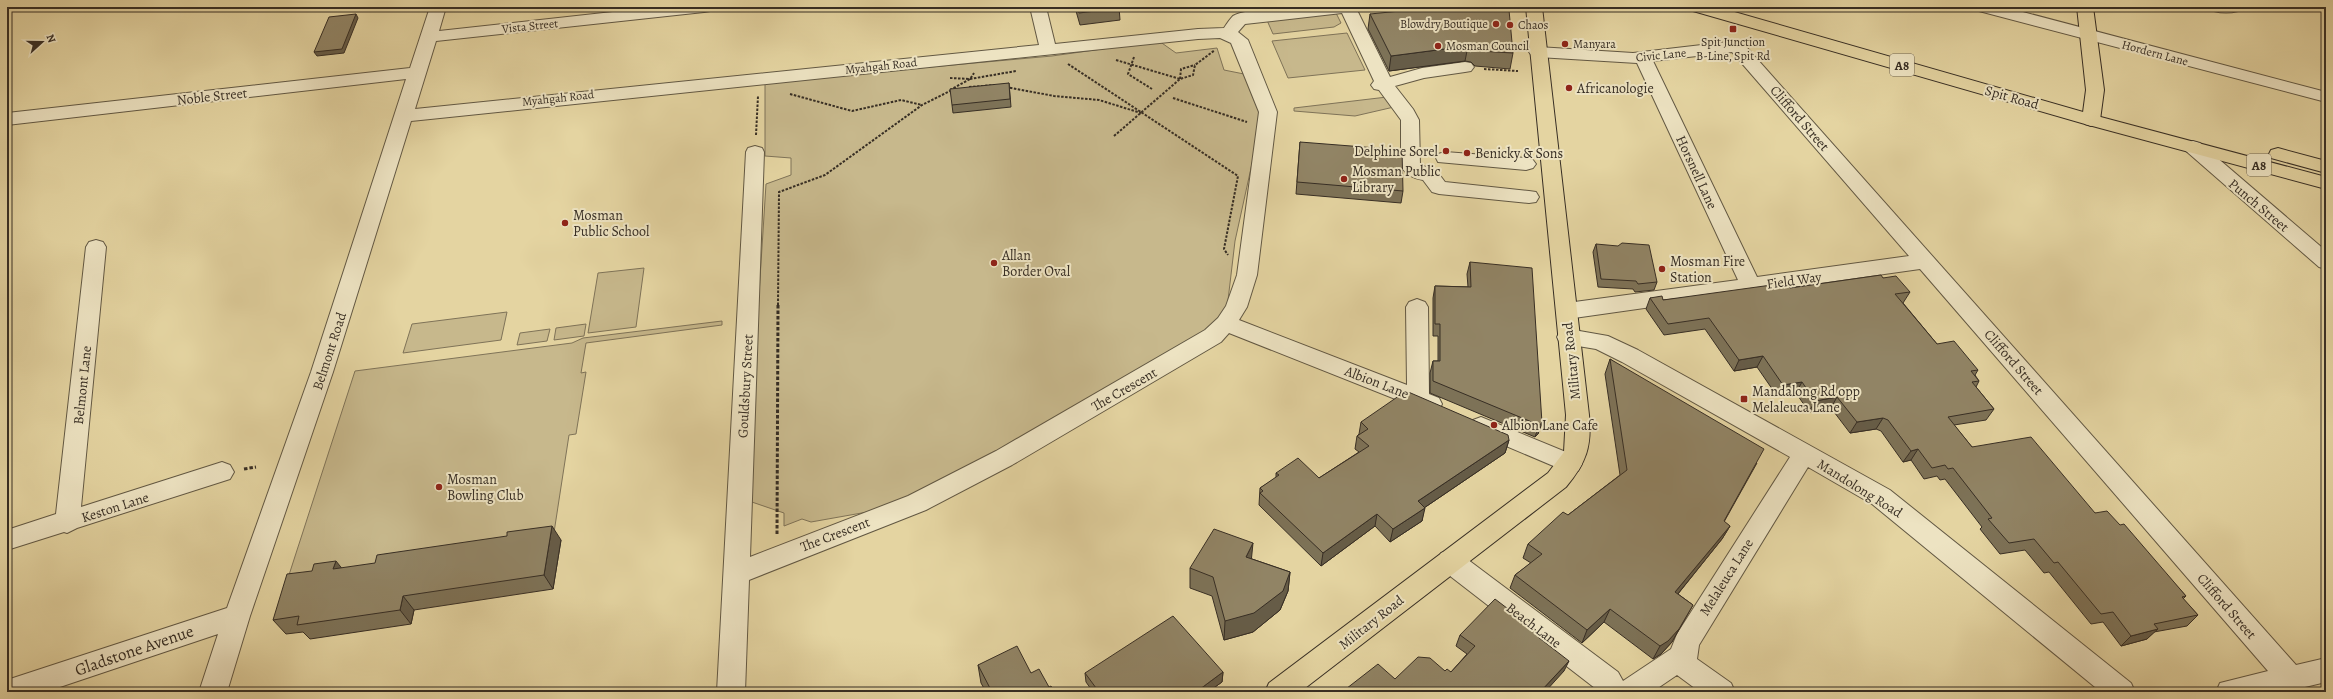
<svg xmlns="http://www.w3.org/2000/svg" width="2333" height="699" viewBox="0 0 2333 699" font-family="Alegreya,serif">
	<style>
		.green { fill: #c7b88c; stroke: #7f7358 }
		.lines { fill: none; stroke-linecap: round; stroke-linejoin: round }
		.minor-casing { stroke: #625843; stroke-width: 2 }
		.major-casing { stroke: #372e24; stroke-width: 2 }
		.highway-casing { stroke: #372e24; stroke-width: 2 }
		.path-far1 { stroke: #372e24; stroke-width: 2; stroke-dasharray: 2.5 1.5; stroke-linecap: butt }
		.path { stroke: #372e24; stroke-width: 3; stroke-dasharray: 3.5 2; stroke-linecap: butt }
		.minor { fill: #ede3c2; fill-rule: evenodd }
		.major { fill: #e4d4a1; fill-rule: evenodd }
		.highway { fill: #e4d4a1; fill-rule: evenodd }
		.wall { fill: #7d7257; stroke: #372e24 }
		.shaded-wall { fill: #665c47; stroke: #372e24 }
		.building { fill: #918465; stroke: #372e24 }
		.poi-dot { fill: #8f2418; stroke: #ede3c2; stroke-width: 1.5 }
		.labels { text-anchor: middle; stroke-width: 4; stroke-linejoin: round; paint-order: stroke }
		.far-poi-label { font-size: 12px; fill: #372e24; stroke: #ede3c2; text-anchor: start }
		.far-street-label { font-size: 12px; fill: #372e24; stroke: #ede3c2 }
		.shield { fill: #ede3c2; stroke: #6e6453; stroke-width: 1 }
		.shield-label { font-size: 13px; font-weight: bold; fill: #372e24 }
		.poi-label { font-size: 14px; fill: #372e24; stroke: #ede3c2; text-anchor: start }
		.street-label { font-size: 14px; fill: #372e24; stroke: #ede3c2 }
		.near-street-label { font-size: 17px; fill: #372e24; stroke: #ede3c2 }
	</style>
	<rect width="100%" height="100%" fill="#e4d4a1"/>
	<filter id="stains"><feTurbulence type="fractalNoise" baseFrequency=".005" numOctaves="4"/><feColorMatrix values="0 0 0 0 .2 0 0 0 0 .09 0 0 0 0 .02 0 0 0 .5 -.17"/></filter>
	<radialGradient id="worn" r=".72"><stop offset=".6" stop-color="#630" stop-opacity="0"/><stop offset="1" stop-color="#630" stop-opacity=".3"/></radialGradient>
	<path class="green" d="M1335,11L1341,23L1334,27L1273,34L1266,18Z
		M1347,33L1365,70L1288,78L1272,41Z
		M1159,41L1176,53L1217,48L1224,70L1249,75L1260,108V127L1235,241L1224,334L918,503L811,522L802,519L784,526V513L746,500L766,184L791,175V158L765,156V82L1052,56Z
		M1387,97L1394,107L1355,116L1294,111V108Z
		M644,268L636,327L588,333L598,273Z
		M507,312L501,340L403,353L412,324Z
		M722,321V325L586,343L581,373L586,372L576,434L569,435L553,539L288,578L355,371L572,343L583,338Z
		M586,324L584,336L554,340L556,328Z
		M550,329L547,341L517,345L520,333Z"/>
	<g class="lines">
		<g class="minor-casing">
			<path id="minor" d="M430,7H446L439,31L658,7H712L710,11L704,12L436,41L415,109L1039,45L1030,7H1046L1055,44L1198,29L1224,28C1226,25 1230,19 1233,16C1253,5 1334,7 1359,7L1357,10L1390,77L1422,68L1465,62L1471,63L1474,67L1471,71L1465,72L1424,78L1395,86L1413,109L1419,120L1420,165L1436,170L1445,182L1529,191L1536,192L1539,197L1536,202L1529,203L1439,194L1432,192L1423,180C1414,179 1407,175 1401,167V120L1379,90L1374,89L1371,85L1374,81L1342,13L1245,24L1238,32L1248,40L1277,112L1257,275L1247,307L1239,320L1407,385L1406,307L1409,302L1417,299L1425,302L1428,307L1429,394L1439,398L1442,404L1439,410L1431,413L1423,410L1229,333L1221,342L1012,465L926,510L749,580L745,692H717L746,152L748,148L755,146L762,148L764,152L750,557L908,496L996,451L1205,330L1218,318L1226,306L1237,275L1259,112L1231,43L1220,38L1198,39L411,121L333,372L250,616L227,692H199L218,634L45,692H7V680L227,608L311,372L406,79L7,125V113L410,68Z
				M1977,7H2004L2326,92V102L1979,11Z
				M2212,7H2240L2238,11C2230,13 2222,13 2214,11Z
				M1736,41L1742,42L2296,665L2326,658V682L2284,692H2216L2220,683L2268,671L1920,269L1567,319L1559,316L1556,311L1559,306L1567,303L1738,280L1637,63L1538,57L1532,56L1529,52L1532,48L1538,47L1633,53ZM1732,52L1909,256L1757,277L1653,61Z
				M2193,141L2200,143L2326,251V269L2319,267L2186,151L2184,147L2186,143Z
				M1445,152L1526,158L1533,160L1536,164L1533,168L1526,170L1438,162L1436,158L1438,154Z
				M96,240L103,242L106,247L81,507L222,462L230,465L234,472L230,479L77,528L67,533L64,532L7,550V530L56,514L86,247L89,242Z
				M1568,329L1608,336L1638,350L1890,490L2131,683L2135,692H2101L1872,504L1808,467L1699,645L1697,659L1731,683L1735,692H1700L1677,675L1652,692H1600L1441,569L1437,561L1441,553L1450,550L1459,553L1618,672L1623,681L1671,649L1677,634L1790,457L1622,362L1596,349L1560,343L1557,337L1560,331Z
				M1481,417L1578,457L1582,464L1578,471L1570,473L1473,432L1469,426L1473,420Z"/>
		</g>
		<g class="major-casing">
			<path id="major" d="M1526,7H1542L1589,415C1592,447 1586,463 1566,487L1300,692H1265L1269,683L1548,473L1564,452L1566,415Z
				M2077,7H2093L2104,90L2100,120L2097,124L2091,126L2085,124L2082,120L2086,90Z"/>
		</g>
		<g class="highway-casing">
			<path id="highway" d="M1691,7H1717L2097,116L2326,177V189L2085,124L1693,11Z
				M2278,148L2326,161V173L2271,158L2269,154L2271,150Z"/>
		</g>
		<path class="path-far1" d="M1134,57L1128,74L1152,89
			M1116,60L1180,79
			M1068,64L1238,176L1224,249L1228,255
			M1484,69L1518,71
			M950,78L970,79L1016,71
			M1180,79L1181,69L1195,65
			M969,87L995,85
			M1006,87L1054,96L1099,100L1141,113
			M950,90L970,79L974,73
			M790,94L852,111L901,100L922,105
			M1173,98L1247,122
			M756,135L758,96
			M1114,136L1180,79L1193,75L1195,65L1215,50
			M778,305L779,192L825,175L922,105L952,90"/>
		<path class="path" d="M244,469L256,467
			M777,534L778,304"/>
		<use href="#minor" class="minor"/>
		<use href="#major" class="major"/>
		<use href="#highway" class="highway"/>
	</g>
	<path class="wall" d="M1063,7H1119L1120,20L1080,25L1076,11Z
		M1370,14L1513,53L1510,69L1475,66L1471,62L1465,61L1389,71L1368,29Z
		M1009,83L1011,107L953,113L952,105Z
		M1300,142L1403,191L1401,203L1296,194Z
		M1596,244L1657,282L1654,290L1635,292L1633,289L1598,287L1593,252Z
		M1470,262L1542,423L1538,434L1535,437L1430,393V373L1433,361H1438V336H1433V298L1435,286L1468,287L1467,274Z
		M1883,278L1910,292L1903,303L1937,344L1978,370L1975,375L1979,381L1976,387L1994,409L1986,420L1954,425L1972,447L2095,513L2120,525L2186,596L2183,599L2198,615L2187,626L2154,632L2147,639L2121,646L2103,622L2091,624L2049,572L2044,573L2025,550L2000,554L1980,529L1982,527L1945,479L1940,480L1937,476L1924,479L1911,460L1903,462L1881,431L1876,429L1850,433L1831,408L1809,412L1796,393L1777,396L1757,367L1734,371L1705,329L1664,335L1646,309L1650,298L1663,300L1790,288Z
		M1610,359L1757,463L1724,522L1730,526L1722,539L1678,594L1693,605L1672,642L1661,654L1653,659L1604,622L1582,643L1510,588L1515,575L1531,563L1523,558L1528,544L1568,515L1620,475L1605,374Z
		M1361,422L1509,440L1505,453L1424,508L1422,521L1390,542L1375,526L1321,566L1259,505L1260,488L1276,478V473L1319,478L1359,452L1355,449L1357,436L1359,434Z
		M561,540L553,589L414,610L411,624L310,639L303,632L286,634L273,620Z
		M1252,559L1290,572L1288,591L1280,610L1253,632L1224,640L1212,596L1190,588V568Z
		M1541,634L1539,638L1564,671L1395,679L1445,671L1451,672L1467,654L1456,646L1460,635Z
		M978,665L1031,673L1055,692H986L981,683Z
		M1223,672L1222,682L1208,692H1093L1086,682L1085,673Z"/>
	<path class="shaded-wall" d="M356,14L358,18L344,53L317,56L314,52Z
		M1468,46L1465,61L1389,71L1391,56Z
		M1763,356L1757,367L1734,371L1739,360Z
		M1802,382L1796,393L1777,396L1783,385Z
		M1837,397L1831,408L1809,412L1815,401Z
		M1883,418L1876,429L1850,433L1857,422Z
		M1542,423L1538,434L1535,437L1539,425Z
		M1509,440L1505,453L1415,514L1418,501Z
		M1918,449L1911,460L1903,462L1911,451Z
		M1425,508L1422,521L1390,542L1393,529Z
		M1377,514L1375,526L1321,566L1323,553Z
		M552,526L561,540L553,589L544,575Z
		M1730,526L1722,539L1668,606L1675,592Z
		M1253,543L1251,563L1246,557Z
		M336,561L348,576L333,569Z
		M1290,572L1288,591L1280,610L1253,632L1224,640L1225,621Z
		M403,596L414,610L411,624L400,610Z
		M1610,609L1604,622L1582,643L1587,630Z
		M1679,629L1672,642L1661,654L1653,659L1660,646Z
		M2158,629L2147,639L2121,646L2131,636Z
		M1569,661L1564,671L1545,692H1540Z
		M1223,672L1222,682L1208,692H1196Z"/>
	<path class="building" d="M1077,7H1119L1120,8L1079,13Z
		M1440,7H1486L1509,10L1513,53L1478,51L1474,47L1468,46L1391,56L1370,14Z
		M356,14L342,49L314,52L329,17Z
		M1009,83L1010,99L952,105L950,89Z
		M1300,142L1402,150L1403,191L1297,182Z
		M1622,243L1649,245L1657,282L1638,284L1636,281L1601,279L1596,244L1618,246Z
		M1470,262L1532,268L1542,423L1539,425L1433,381V361H1440V324H1435V286L1471,287Z
		M1881,275L1883,278L1896,276L1910,292L1895,294L1937,344L1954,341L1978,370L1971,371L1979,381L1972,382L1994,409L1948,417L1972,447L2031,437L2095,513L2107,511L2120,525L2124,524L2186,596L2182,597L2198,615L2154,624L2158,629L2131,636L2113,612L2101,614L2058,562L2054,563L2034,539L2009,543L1988,519L1992,518L1953,468L1948,469L1945,465L1932,468L1918,449L1911,451L1888,420L1883,418L1857,422L1837,397L1815,401L1802,382L1783,385L1763,356L1739,360L1709,318L1668,324L1650,298L1662,296L1663,300L1786,283L1790,288Z
		M1610,359L1764,449L1724,521L1730,526L1675,592L1693,605L1679,629L1668,641L1660,646L1610,609L1587,630L1515,575L1542,554L1528,544L1563,512L1568,515L1627,470Z
		M1406,391L1508,435L1509,440L1418,501L1425,508L1393,529L1377,514L1323,553L1260,493L1263,491L1260,488L1279,475L1276,473L1298,458L1319,478L1369,446L1357,436L1368,429L1361,422Z
		M552,526L544,575L403,596L400,610L297,625L299,616L273,620L287,574L312,571L314,564L336,561L333,569L375,563L377,555L507,536V532Z
		M1214,529L1253,543L1246,557L1290,572L1283,591L1254,613L1225,621L1213,577L1190,568Z
		M1495,599L1541,634L1538,637L1569,661L1540,692H1342L1378,664L1395,679L1418,657L1430,658L1445,671L1447,669L1451,672L1475,646L1460,635Z
		M1173,616L1223,672L1196,692H1099L1085,673Z
		M1017,646L1031,673L1039,669L1049,687L1051,686L1055,692H992L978,665Z"/>
	<g class="poi-dot">
		<circle cx="1496" cy="24" r="4"/>
		<circle cx="1510" cy="25" r="4"/>
		<rect x="1729" y="25" width="8" height="8" rx="2"/>
		<circle cx="1565" cy="44" r="4"/>
		<circle cx="1438" cy="46" r="4"/>
		<circle cx="1569" cy="88" r="4"/>
		<circle cx="1446" cy="151" r="4"/>
		<circle cx="1467" cy="153" r="4"/>
		<circle cx="1344" cy="179" r="4"/>
		<circle cx="565" cy="223" r="4"/>
		<circle cx="994" cy="263" r="4"/>
		<circle cx="1662" cy="269" r="4"/>
		<rect x="1740" y="395" width="8" height="8" rx="2"/>
		<circle cx="1494" cy="425" r="4"/>
		<circle cx="439" cy="487" r="4"/>
	</g>
	<g class="labels">
		<g class="far-poi-label">
			<text x="1488" y="28" text-anchor="end">Blowdry Boutique</text>
			<text x="1518" y="29">Chaos</text>
			<text x="1733" y="46" text-anchor="middle">Spit Junction<tspan x="1733" dy="14">B-Line, Spit Rd</tspan></text>
			<text x="1573" y="48">Manyara</text>
			<text x="1446" y="50">Mosman Council</text>
		</g>
		<g class="far-street-label">
			<text transform="translate(530 26) rotate(-6)" y="4">Vista Street</text>
			<text transform="translate(2155 53) rotate(15)" y="4">Hordern Lane</text>
			<text transform="translate(1661 55) rotate(-6)" y="4">Civic Lane</text>
			<text transform="translate(881 66) rotate(-6)" y="4">Myahgah Road</text>
			<text transform="translate(558 98) rotate(-6)" y="4">Myahgah Road</text>
		</g>
		<g class="shield">
			<rect x="1890" y="54" width="24" height="22" rx="3"/>
			<rect x="2247" y="154" width="24" height="22" rx="3"/>
		</g>
		<g class="shield-label">
			<text x="1902" y="70">A8</text>
			<text x="2259" y="170">A8</text>
		</g>
		<g class="poi-label">
			<text x="1577" y="93">Africanologie</text>
			<text x="1438" y="156" text-anchor="end">Delphine Sorel</text>
			<text x="1475" y="158">Benicky &amp; Sons</text>
			<text x="1352" y="176">Mosman Public<tspan x="1352" dy="16">Library</tspan></text>
			<text x="573" y="220">Mosman<tspan x="573" dy="16">Public School</tspan></text>
			<text x="1002" y="260">Allan<tspan x="1002" dy="16">Border Oval</tspan></text>
			<text x="1670" y="266">Mosman Fire<tspan x="1670" dy="16">Station</tspan></text>
			<text x="1752" y="396">Mandalong Rd opp<tspan x="1752" dy="16">Melaleuca Lane</tspan></text>
			<text x="1502" y="430">Albion Lane Cafe</text>
			<text x="447" y="484">Mosman<tspan x="447" dy="16">Bowling Club</tspan></text>
		</g>
		<g class="street-label">
			<text transform="translate(212 96) rotate(-6)" y="5">Noble Street</text>
			<text transform="translate(2012 97) rotate(16)" y="5">Spit Road</text>
			<text transform="translate(1800 118) rotate(49)" y="5">Clifford Street</text>
			<text transform="translate(1697 172) rotate(65)" y="5">Horsnell Lane</text>
			<text transform="translate(2259 205) rotate(40)" y="5">Punch Street</text>
			<text transform="translate(1794 280) rotate(-8)" y="5">Field Way</text>
			<text transform="translate(329 351) rotate(-72)" y="5">Belmont Road</text>
			<text transform="translate(1571 361) rotate(-96)" y="5">Military Road</text>
			<text transform="translate(2014 362) rotate(49)" y="5">Clifford Street</text>
			<text transform="translate(1377 382) rotate(21)" y="5">Albion Lane</text>
			<text transform="translate(82 385) rotate(-84)" y="5">Belmont Lane</text>
			<text transform="translate(745 386) rotate(-87)" y="5">Gouldsbury Street</text>
			<text transform="translate(1124 389) rotate(-30)" y="5">The Crescent</text>
			<text transform="translate(1860 488) rotate(32)" y="5">Mandolong Road</text>
			<text transform="translate(115 507) rotate(-18)" y="5">Keston Lane</text>
			<text transform="translate(835 534) rotate(-21)" y="5">The Crescent</text>
			<text transform="translate(1726 577) rotate(-58)" y="5">Melaleuca Lane</text>
			<text transform="translate(2227 606) rotate(49)" y="5">Clifford Street</text>
			<text transform="translate(1371 622) rotate(-38)" y="5">Military Road</text>
			<text transform="translate(1534 625) rotate(37)" y="5">Beach Lane</text>
		</g>
		<g class="near-street-label">
			<text transform="translate(134 650) rotate(-19)" y="6">Gladstone Avenue</text>
		</g>
	</g>
	<rect width="2333" height="699" fill="none" stroke="#e4d4a1" stroke-width="24"/>
	<rect x="8" y="8" width="2317" height="683" fill="none" stroke="#372e24" stroke-width="2"/>
	<rect x="12" y="12" width="2309" height="675" fill="none" stroke="#372e24"/>
	<g transform="translate(42 42) rotate(69)" stroke="#ede3c2" stroke-width="3" paint-order="stroke">
	<path d="M0-3L7 15L0 10L-7 15Z" fill="#372e24"/>
	<text y="-6" font-size="11" font-weight="bold" text-anchor="middle" fill="#372e24">N</text>
	</g>
	<rect width="100%" height="100%" filter="url(#stains)"/>
	<rect width="100%" height="100%" fill="url(#worn)"/>
</svg>
